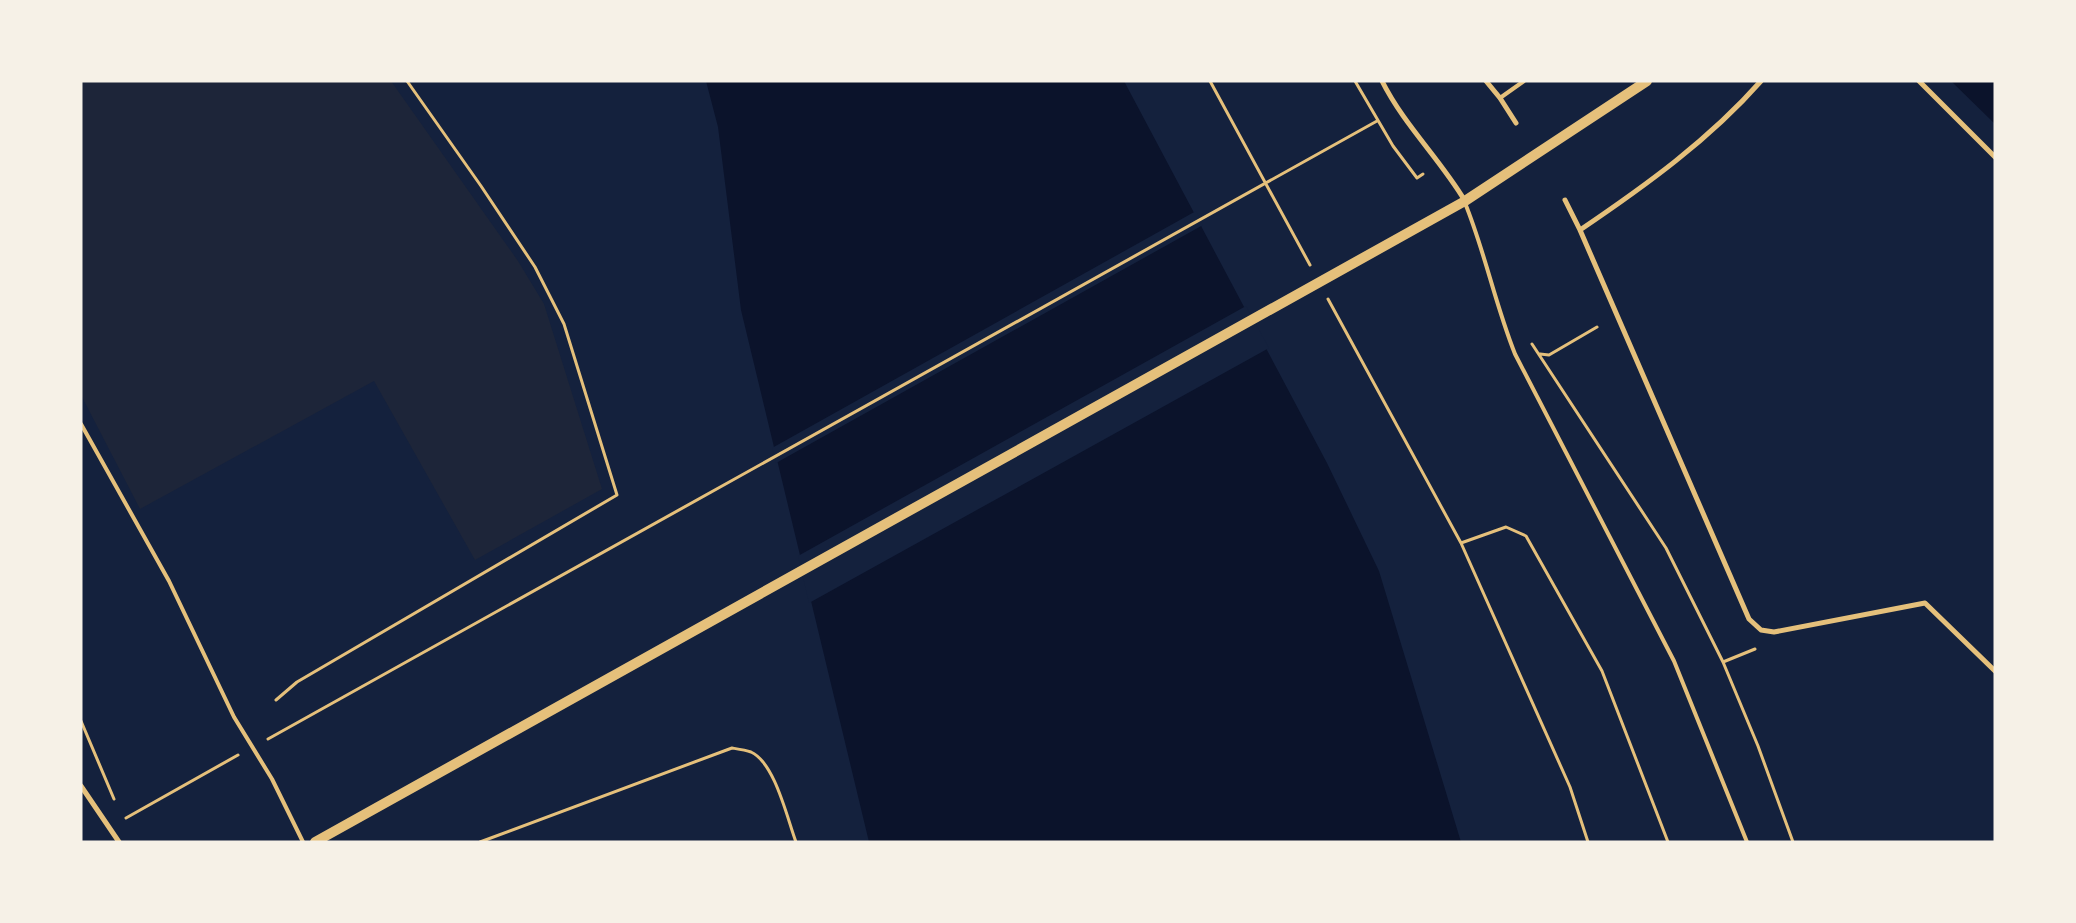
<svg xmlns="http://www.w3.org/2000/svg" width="2076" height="923" viewBox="0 0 2076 923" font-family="'Nunito Sans',sans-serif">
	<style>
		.green { fill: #1d2539 }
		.water { fill: #0b132b }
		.pier { fill: #14213d }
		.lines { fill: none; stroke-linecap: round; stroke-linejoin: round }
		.path { stroke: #e5c07b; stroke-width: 3 }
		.service { stroke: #e5c07b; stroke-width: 4 }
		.minor { stroke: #e5c07b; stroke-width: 5 }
		.secondary { stroke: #e5c07b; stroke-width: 10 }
	</style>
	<rect width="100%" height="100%" fill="#14213d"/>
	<path class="green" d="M81,81H391L518,261L544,304L602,489L475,560L374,381L140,509L81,395Z"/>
	<path class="water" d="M706,81H1124L1327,463L1379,571L1461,842H869L741,310L718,127Z
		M1951,81H1995V124Z"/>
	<path class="pier" d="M1196,211L1203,225L776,463L772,448Z
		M1246,306L1269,348L809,603L798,556Z"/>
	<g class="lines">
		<path class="path" d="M1210,81L1310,265
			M1355,81L1393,146L1417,178L1423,174
			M1328,299L1461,543L1570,787L1588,842
			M1532,344L1666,548L1723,662L1758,746L1793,842
			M1540,354L1549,355L1597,327
			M1461,543L1506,527L1526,536L1602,671L1668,842
			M1723,662L1755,649
			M276,700L297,682L617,495L564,324L535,267L481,186L407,81
			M81,721L114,799
			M268,739L1377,121
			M126,818L238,755
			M480,842L732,748C738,749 745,750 751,752C775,763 787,818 796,842"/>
		<path class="service" d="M1500,98L1524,81
			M1465,203C1485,252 1495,304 1515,354L1674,661L1747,842
			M81,424L169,581L234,717L272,779L303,842"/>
		<path class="minor" d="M1382,81C1404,125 1440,159 1465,201
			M1486,81L1500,98L1516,123
			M1919,81L1995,157
			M1565,200L1580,230L1749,619L1761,630L1774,632L1925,603L1995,671
			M1580,230C1645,186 1709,140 1761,81
			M81,786L119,842"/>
		<path class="secondary" d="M315,842L1465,201L1647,81"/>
	</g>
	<rect width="2076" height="923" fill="none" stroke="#f6f1e7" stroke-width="165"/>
</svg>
